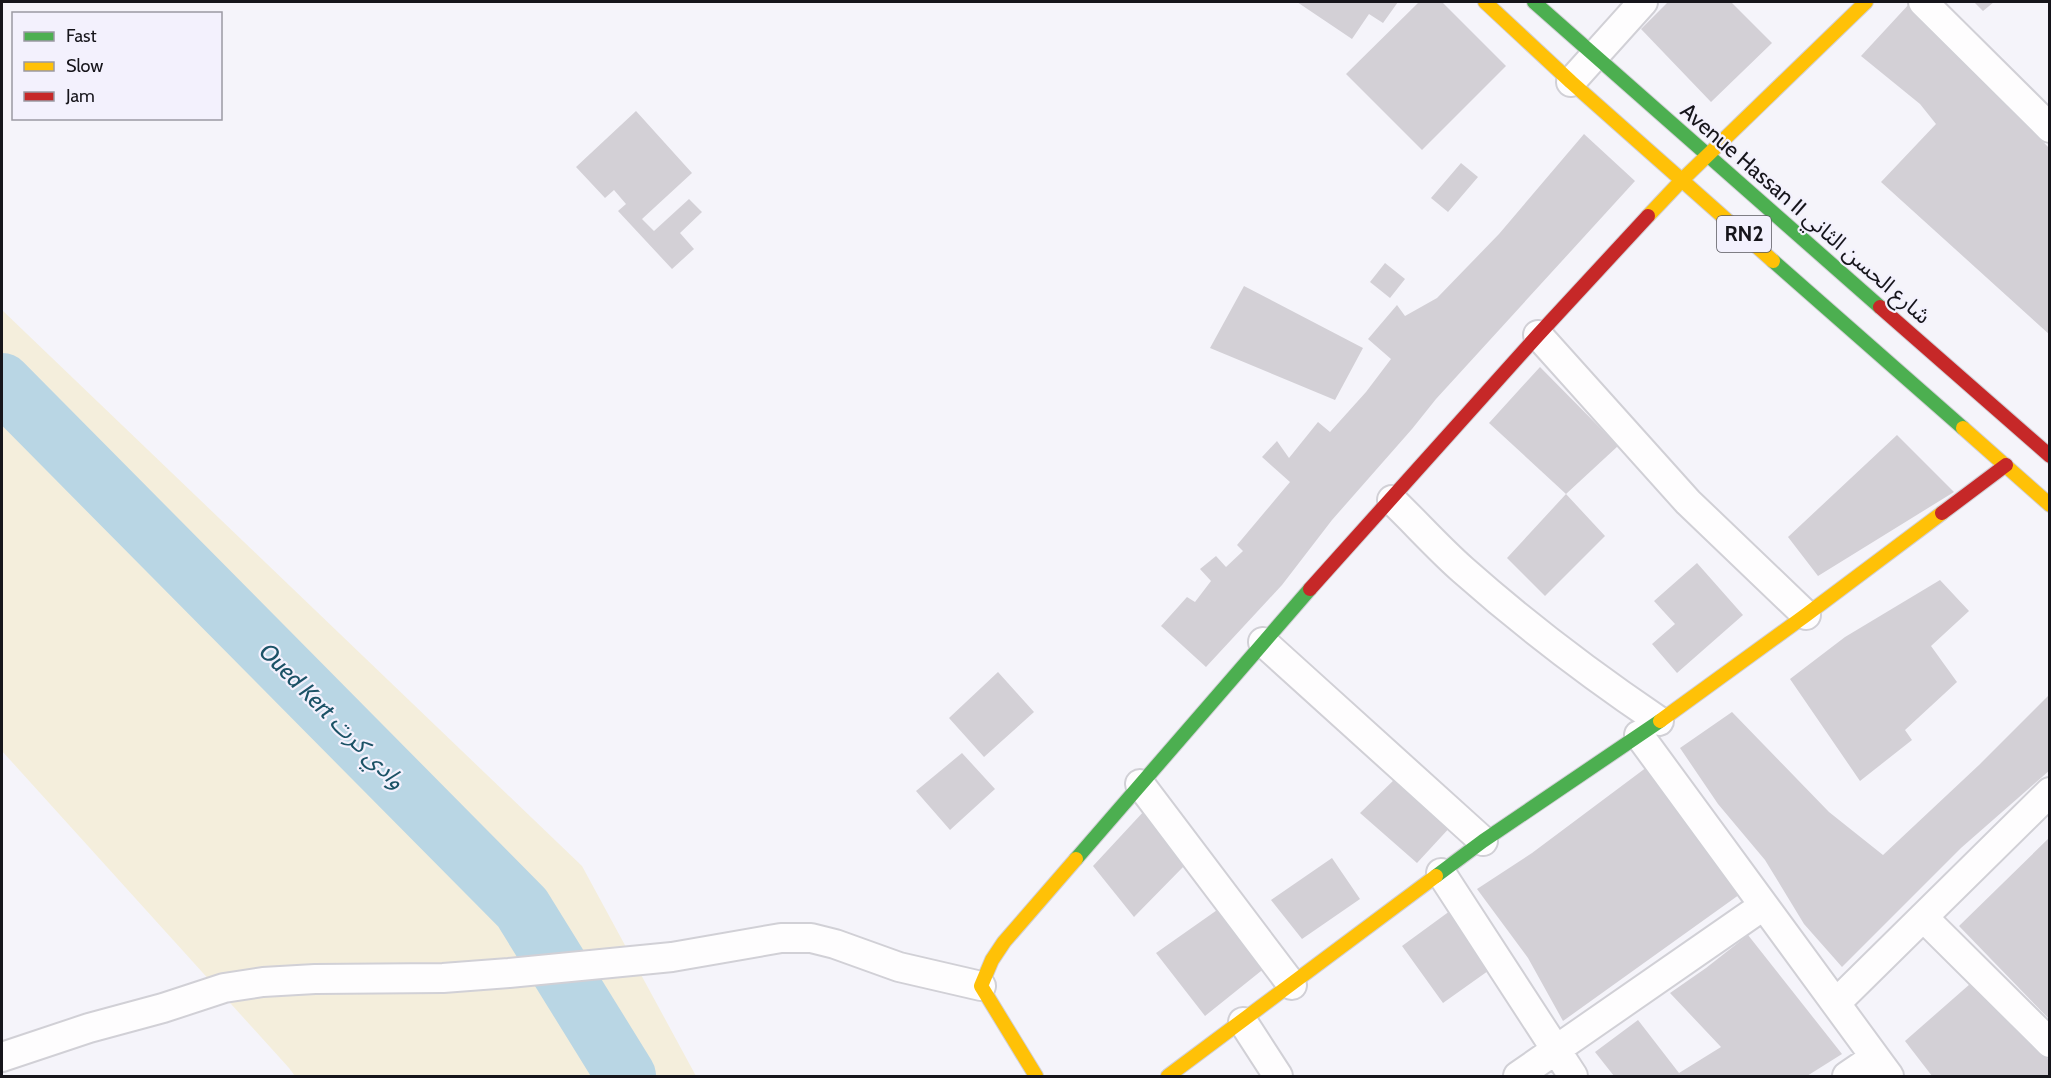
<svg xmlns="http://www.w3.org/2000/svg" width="2051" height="1078" viewBox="0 0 2051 1078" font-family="Cabin,'Noto Sans Arabic',sans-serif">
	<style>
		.sand { fill: #f4eedc }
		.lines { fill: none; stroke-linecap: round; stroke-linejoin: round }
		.river { stroke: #b9d6e4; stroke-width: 60 }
		.building { fill: #d3d0d6 }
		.street-casing { stroke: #d1d0d6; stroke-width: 32 }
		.fast-casing { stroke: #d1d0d6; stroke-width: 16 }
		.slow-casing { stroke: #d1d0d6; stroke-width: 16 }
		.jam-casing { stroke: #d1d0d6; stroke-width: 16 }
		.street { stroke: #fefdfe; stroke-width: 28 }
		.fast { stroke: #4caf50; stroke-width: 14 }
		.slow { stroke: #ffc107; stroke-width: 14 }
		.jam { stroke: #c62828; stroke-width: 14 }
		.labels { text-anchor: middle; stroke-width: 4.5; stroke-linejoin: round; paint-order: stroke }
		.shield { fill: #f3f1fd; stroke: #58575f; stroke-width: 1.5 }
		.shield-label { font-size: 21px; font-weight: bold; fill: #16151b }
		.street-label { font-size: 22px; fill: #16151b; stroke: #f3f1fd }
		.water-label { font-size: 24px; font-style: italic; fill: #1b5266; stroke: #f3f1fd }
	</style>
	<rect width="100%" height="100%" fill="#f5f4fa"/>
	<path class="sand" d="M2,310L582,866L696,1076H295L289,1068L2,751Z"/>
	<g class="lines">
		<path class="river" d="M2,383L522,908L626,1076"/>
	</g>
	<path class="building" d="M1297,2H1398L1383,23L1369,14L1352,39Z
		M1419,2H1442L1506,66L1422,150L1346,74Z
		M1668,2H1731L1772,43L1711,102L1641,29Z
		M1974,2H1994L1983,11Z
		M1910,3L2050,149V335L1881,182L1936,124L1920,104L1861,56Z
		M636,111L692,173L642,219L654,231L689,199L702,212L680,233L694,249L672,269L618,211L626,204L614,190L605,198L576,167Z
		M1584,134L1635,181L1436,399L1412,429L1332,520L1282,585L1206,667L1161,626L1187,597L1195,602L1211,581L1200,569L1216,556L1226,567L1243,551L1237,545L1290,482L1262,457L1277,441L1289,458L1318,422L1330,432L1366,392L1391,359L1368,339L1397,305L1405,316L1437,298L1499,234Z
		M1461,163L1478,177L1448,212L1431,198Z
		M1385,263L1405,279L1390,298L1370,282Z
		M1244,286L1363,348L1335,400L1210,348Z
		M1540,367L1618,446L1566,494L1489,423Z
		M1897,435L1954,492L1818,576L1788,537Z
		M1566,494L1605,536L1545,596L1507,558Z
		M1697,563L1743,615L1677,673L1652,644L1675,624L1654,601Z
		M1940,580L1969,611L1931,646L1957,682L1905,730L1912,740L1860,781L1790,679L1845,637Z
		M998,672L1034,712L984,757L949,718Z
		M2050,694V770L1961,848L1842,967L1804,924L1765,860L1718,804L1680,748L1732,712L1829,812L1883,855L1979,765Z
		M962,753L995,789L950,830L916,791Z
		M1647,767L1743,892L1563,1021L1528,958L1477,889L1532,853Z
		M1399,775L1453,824L1417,863L1360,813Z
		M1145,810L1185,865L1134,917L1093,866Z
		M2050,837V1020L1959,926Z
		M1332,858L1360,899L1302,939L1271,900Z
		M1220,908L1266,967L1205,1016L1156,953Z
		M1454,908L1495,966L1443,1003L1402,946Z
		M1748,935L1842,1054L1807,1076H1614L1595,1052L1638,1020L1679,1073L1721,1047L1670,993L1706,968Z
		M1970,984L2050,1061V1076H1932L1905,1041Z"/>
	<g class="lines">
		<g class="street-casing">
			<path id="street" d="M1923,2L2050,128
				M1571,82L1643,2
				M1538,335L1688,502L1806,615
				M1392,500C1416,523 1438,548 1463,570C1525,625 1591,675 1659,721
				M1263,642L1483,841
				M1639,735L1875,1057L1847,1076
				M1140,784L1292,985
				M1441,873L1573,1076
				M1923,917L2050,1043
				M1836,1003L2050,792
				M1243,1022L1278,1076
				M2,1057L89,1028L163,1008L224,988L263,982L315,979L443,978L509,973L672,957L781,938H811L835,944L899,967L981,986
				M1875,1057L1889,1076
				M1518,1076L1763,906"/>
		</g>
		<g class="fast-casing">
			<path id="fast" d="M1534,2L1880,307
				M1773,261L1963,428
				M1076,859L1310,589
				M1436,876L1483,841L1660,721"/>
		</g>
		<g class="slow-casing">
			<path id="slow" d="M1485,2L1571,82L1773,261
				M1648,216L1682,180L1866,2
				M1963,428L2050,505
				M1660,721L1806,615L1942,513
				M1036,1076L981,986L992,960L1004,942L1076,859
				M1168,1076L1436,876"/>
		</g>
		<g class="jam-casing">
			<path id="jam" d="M1880,307L2050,456
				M1942,513L2006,465
				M1310,589L1538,335L1648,216"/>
		</g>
		<use href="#street" class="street"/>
		<use href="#fast" class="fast"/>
		<use href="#slow" class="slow"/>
		<use href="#jam" class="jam"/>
	</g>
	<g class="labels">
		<rect class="shield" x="1717" y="216" width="54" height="36" rx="4.5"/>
		<g class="shield-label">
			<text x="1744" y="241">RN2</text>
		</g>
		<g class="street-label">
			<text transform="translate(1806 213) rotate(41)" y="8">Avenue Hassan II شارع الحسن الثاني</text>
		</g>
		<g class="water-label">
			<text transform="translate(332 716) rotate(45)" y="8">Oued Kert وادي كرت</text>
		</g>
	</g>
	<rect width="2051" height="1078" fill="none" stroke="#16151b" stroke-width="6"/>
	<rect x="12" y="12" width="210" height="108" fill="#f3f1fd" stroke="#9b99a3" stroke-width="1.5"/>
	<rect x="24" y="32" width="30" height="9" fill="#4caf50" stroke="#9b99a3" stroke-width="1.5"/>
	<text x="66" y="42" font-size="18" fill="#16151b">Fast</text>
	<rect x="24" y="62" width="30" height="9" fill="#ffc107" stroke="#9b99a3" stroke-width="1.5"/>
	<text x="66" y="72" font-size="18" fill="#16151b">Slow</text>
	<rect x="24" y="92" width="30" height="9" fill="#c62828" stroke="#9b99a3" stroke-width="1.5"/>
	<text x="66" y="102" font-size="18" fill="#16151b">Jam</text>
</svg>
